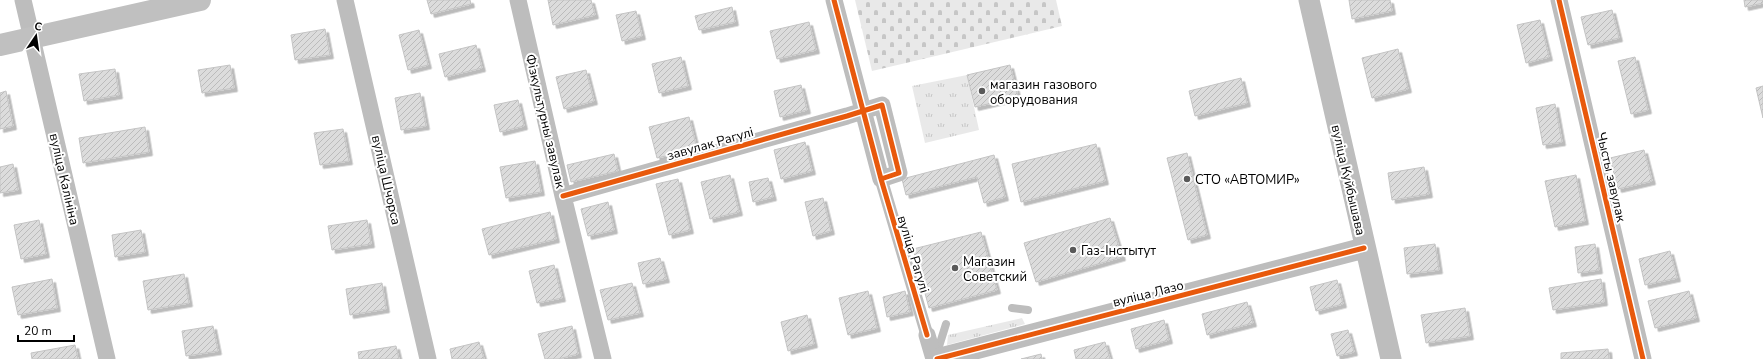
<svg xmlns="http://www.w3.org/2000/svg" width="1763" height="359" viewBox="0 0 1763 359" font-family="'Nunito Sans',sans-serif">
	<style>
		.grass { fill: url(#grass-tufts) }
		.cemetery { fill: url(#cemetery-stones) }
		.building { fill: url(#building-hatch); stroke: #c4c4c4; filter: url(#shadow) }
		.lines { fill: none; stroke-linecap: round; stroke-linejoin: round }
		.service { stroke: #bdbdbd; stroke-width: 8 }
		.pedestrian { stroke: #bdbdbd; stroke-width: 13 }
		.minor { stroke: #bdbdbd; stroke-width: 17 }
		.tertiary { stroke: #bdbdbd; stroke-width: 21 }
		.secondary { stroke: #c0c0c0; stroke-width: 22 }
		.cycleway-casing { stroke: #fff; stroke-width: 8 }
		.cycleway { stroke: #e8590c; stroke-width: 5 }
		.poi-dot { fill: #595959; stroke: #fff; stroke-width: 1.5 }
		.labels { text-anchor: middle; stroke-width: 4; stroke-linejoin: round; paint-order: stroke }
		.poi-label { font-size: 13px; fill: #000; stroke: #fff; text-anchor: start }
		.street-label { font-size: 13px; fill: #000; stroke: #fff }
	</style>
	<defs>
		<pattern id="grass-tufts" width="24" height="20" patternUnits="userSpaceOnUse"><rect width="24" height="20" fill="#e9e9e9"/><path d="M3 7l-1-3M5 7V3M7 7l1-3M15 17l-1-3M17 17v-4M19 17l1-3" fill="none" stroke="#c6c6c6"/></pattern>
		<pattern id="cemetery-stones" width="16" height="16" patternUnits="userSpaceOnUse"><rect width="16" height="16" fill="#e9e9e9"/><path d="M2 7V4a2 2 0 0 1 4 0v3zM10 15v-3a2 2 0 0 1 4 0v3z" fill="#c6c6c6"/></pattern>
		<pattern id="building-hatch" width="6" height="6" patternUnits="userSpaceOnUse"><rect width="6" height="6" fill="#dcdcdc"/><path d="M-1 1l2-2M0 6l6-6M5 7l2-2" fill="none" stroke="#bbb"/></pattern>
		<filter id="shadow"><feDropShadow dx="3.5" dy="3.5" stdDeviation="0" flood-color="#0004"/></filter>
	</defs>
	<rect width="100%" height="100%" fill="#fff"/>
	<path class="grass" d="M967,75L979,130L925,143L912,86Z
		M1022,318L1025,324L947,345L948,335Z"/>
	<path class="cemetery" d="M855,0H1056L1062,26L872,71Z"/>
	<path class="building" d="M427,0H470L471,4L431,14Z
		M548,0H591L595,15L553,25Z
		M1349,0H1390L1392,11L1352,19Z
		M1744,0H1763V3L1745,7Z
		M732,7L735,22L699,30L695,16Z
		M1612,10L1619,38L1588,45L1581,17Z
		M636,11L642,36L622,41L616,15Z
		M1540,20L1549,57L1526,63L1517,25Z
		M809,22L816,50L777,59L770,31Z
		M325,29L330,55L295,60L291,35Z
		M419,30L428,65L408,70L399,35Z
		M476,45L482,68L445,77L439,54Z
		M1398,49L1408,89L1372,98L1362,58Z
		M681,57L688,86L659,93L652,64Z
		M1635,57L1648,110L1631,114L1618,61Z
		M230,65L234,88L202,93L198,70Z
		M1010,65L1018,97L975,107L967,75Z
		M115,69L119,95L84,101L79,74Z
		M586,70L594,101L564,109L556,77Z
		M1241,78L1247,103L1195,116L1189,91Z
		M801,85L807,110L780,117L774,91Z
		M1763,86V118L1756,88Z
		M6,91L13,126L0,129V93Z
		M420,93L426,126L401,130L395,98Z
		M518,100L524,126L500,132L494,105Z
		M1555,104L1562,142L1543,145L1536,108Z
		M689,117L697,149L657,158L649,127Z
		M145,127L149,152L83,163L79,138Z
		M343,129L349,161L320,165L314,133Z
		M805,142L812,171L781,179L774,150Z
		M1096,144L1105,181L1021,202L1012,164Z
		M1644,150L1652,181L1618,189L1610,158Z
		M1187,153L1207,235L1188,240L1167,158Z
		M614,154L618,171L571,182L567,165Z
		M994,155L1005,197L984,203L977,177L906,195L902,179Z
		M535,161L541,192L506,198L500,167Z
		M13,164L18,190L0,193V167Z
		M1424,167L1429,194L1392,200L1388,173Z
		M730,175L739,212L710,219L701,182Z
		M1576,175L1585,221L1555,227L1545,181Z
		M768,178L773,197L753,202L749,182Z
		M678,179L690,230L669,235L656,184Z
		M823,198L831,231L813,236L805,202Z
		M608,202L614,230L588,236L581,209Z
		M550,212L556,239L489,255L482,229Z
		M1110,218L1122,257L1036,282L1024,243Z
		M39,220L46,254L21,259L14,225Z
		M367,220L371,244L332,250L328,226Z
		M141,230L145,252L115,257L112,235Z
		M981,232L997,290L929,308L913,249Z
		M1435,244L1439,270L1407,274L1404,248Z
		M1595,244L1599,270L1578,273L1575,247Z
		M1670,251L1677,278L1645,285L1639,259Z
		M660,258L666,279L643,284L638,263Z
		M554,265L562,298L537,303L529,271Z
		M184,274L189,303L148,310L143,281Z
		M52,279L57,308L18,315L12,287Z
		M1601,279L1604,302L1553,310L1549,288Z
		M1337,280L1343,304L1316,311L1310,287Z
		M382,283L386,309L350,315L346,289Z
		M632,283L640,313L608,320L600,290Z
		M868,291L877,328L848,335L839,298Z
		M905,291L910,312L887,317L883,297Z
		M1689,291L1696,318L1655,328L1648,301Z
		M1247,302L1253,323L1207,335L1202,314Z
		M1465,308L1470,336L1426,343L1421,315Z
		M807,315L814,344L788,351L781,322Z
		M1164,320L1169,340L1136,349L1131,329Z
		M213,326L218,351L186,356L182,331Z
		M572,326L578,354L558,359H545L538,334Z
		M1348,330L1354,352L1337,356L1331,334Z
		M479,342L484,359H452L450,349Z
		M1105,342L1110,359H1076L1074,350Z
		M75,345L78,359H32L31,353Z
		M396,346L399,359H359L358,352Z
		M1608,349L1609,359H1561V353Z
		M1041,354L1042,359H1021Z"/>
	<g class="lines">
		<path class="service" d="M1012,308L1028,310
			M936,356L946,324"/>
		<path class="pedestrian" d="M881,179L927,335"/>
		<path class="minor" d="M23,0L107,359
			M345,0L428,359
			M518,0L563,196L603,359
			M1559,0L1643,359
			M563,196L847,116L882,105L899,173L881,179L834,0
			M927,335L934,359"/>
		<path class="tertiary" d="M1309,0L1391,359
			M937,359L1364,248"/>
		<path class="secondary" d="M0,45L200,0"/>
		<g class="cycleway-casing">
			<path id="cycleway" d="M1559,0L1643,359
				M881,179L927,335
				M563,196L847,116L882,105L899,173L881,179L834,0
				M937,359L1364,248"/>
		</g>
		<use href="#cycleway" class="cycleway"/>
	</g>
	<g class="poi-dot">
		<circle cx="982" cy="91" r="4"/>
		<circle cx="1187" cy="179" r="4"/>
		<circle cx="1073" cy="250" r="4"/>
		<circle cx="955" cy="268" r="4"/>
	</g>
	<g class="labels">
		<g class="poi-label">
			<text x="990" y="89">магазин газового<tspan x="990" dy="15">оборудования</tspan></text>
			<text x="1195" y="184">СТО «АВТОМИР»</text>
			<text x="1081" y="255">Газ-Інстытут</text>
			<text x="963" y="266">Магазин<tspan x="963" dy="15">Советский</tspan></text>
		</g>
		<g class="street-label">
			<text transform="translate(546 121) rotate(77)" y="5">Фізкультурны завулак</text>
			<text transform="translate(710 143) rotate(-16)" y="5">завулак Рагулі</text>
			<text transform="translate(1612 177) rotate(77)" y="5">Чысты завулак</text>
			<text transform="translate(65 179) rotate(77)" y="5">вуліца Калініна</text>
			<text transform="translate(387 180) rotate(77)" y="5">вуліца Шчорса</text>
			<text transform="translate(1349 180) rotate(77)" y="5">вуліца Куйбышава</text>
			<text transform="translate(914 254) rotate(73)" y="5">вуліца Рагулі</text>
			<text transform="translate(1148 293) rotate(-14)" y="5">вуліца Лазо</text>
		</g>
	</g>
	<g transform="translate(36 36) rotate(13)" stroke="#ffffff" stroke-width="3" paint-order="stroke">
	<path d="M0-3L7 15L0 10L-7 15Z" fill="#000000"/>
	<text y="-6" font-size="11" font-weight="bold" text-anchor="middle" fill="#000000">С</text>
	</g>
	<path d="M18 335v6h56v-6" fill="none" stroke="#000000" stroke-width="2"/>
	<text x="24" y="335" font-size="12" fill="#000000" stroke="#ffffff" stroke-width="3" paint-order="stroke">20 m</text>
</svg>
